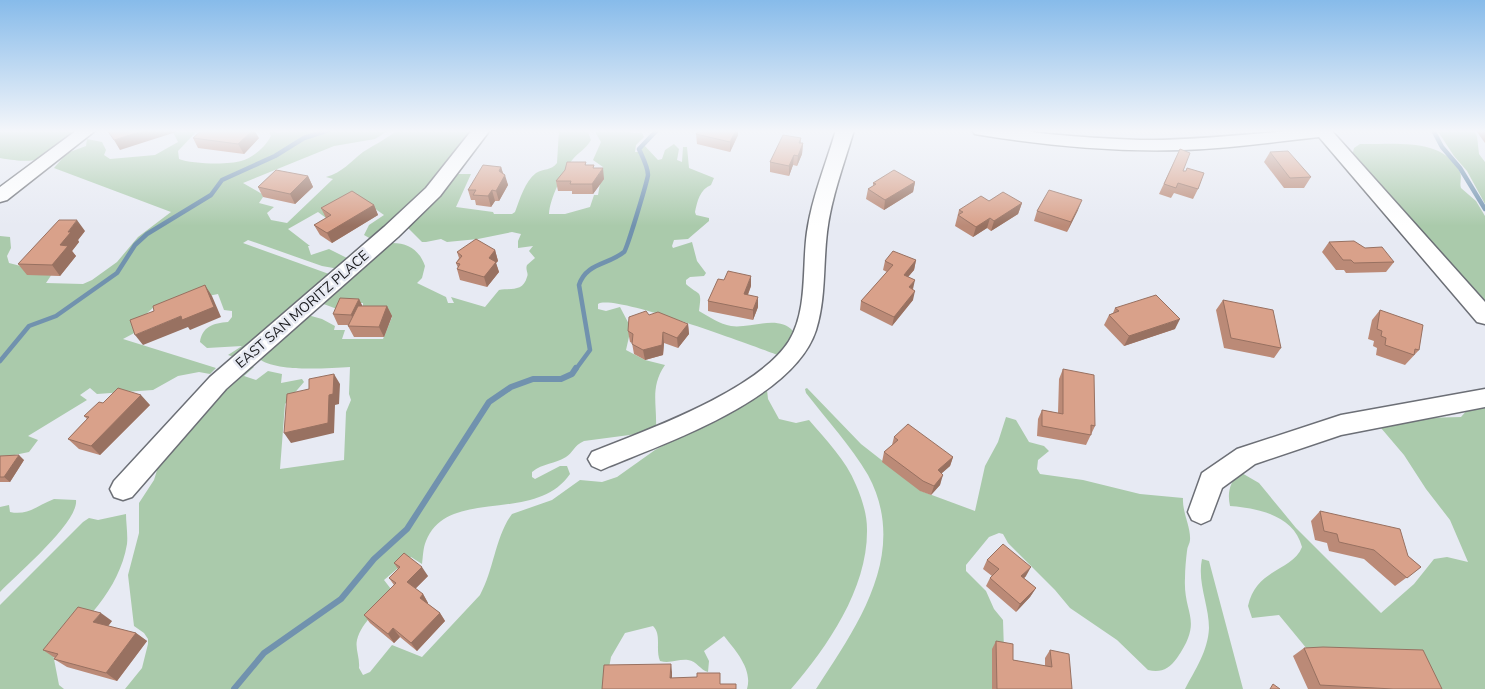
<svg xmlns="http://www.w3.org/2000/svg" width="1485" height="689" viewBox="0 0 1485 689" font-family="'Nunito Sans',sans-serif">
	<style>
		.green { fill: #aacaab }
		.lines { fill: none; stroke-linecap: round; stroke-linejoin: round }
		.stream-far1 { stroke: #7192ae; stroke-width: 4.5 }
		.stream { stroke: #7192ae; stroke-width: 6 }
		.minor-casing { stroke: #6c6f76; stroke-width: 3 }
		.minor { fill: #fff; fill-rule: evenodd }
		.wall { fill: #bb8a77 }
		.shaded-wall { fill: #987161 }
		.building { fill: #d9a18a; stroke: #987161 }
		.labels { text-anchor: middle; stroke-width: 5; stroke-linejoin: round; paint-order: stroke }
		.street-label { font-size: 14px; fill: #1a1b1e; stroke: #e7eaf3 }
	</style>
	<rect width="100%" height="100%" fill="#e7eaf3"/>
	<path class="green" d="M0,130H81C46,157 46,166 0,158Z
		M172,130H203L217,134L197,131L178,151L179,159C191,164 229,165 241,161C253,158 265,147 271,136L269,132L272,130L279,133L285,130H389L375,139L334,146L243,183L262,194L263,197L259,203L274,207L267,213L271,220L287,223L333,179L326,177C343,172 350,162 363,152C375,144 387,139 397,130H468L470,136C440,174 408,208 371,239L364,235L369,225L384,215L361,199L326,218L318,212L288,229L310,246H308L311,255L329,249L351,260L339,269L322,266L248,240L243,243L329,274L234,357L228,355L242,346L207,348L200,342C202,327 213,323 228,322L232,317V311L224,310L218,294L154,307L145,315L138,331L123,339L216,368L210,374L199,372L178,376L153,390L97,394L90,388L80,395L87,400L28,436L38,440L29,452L0,458V236L10,237L11,248L7,256L9,263L52,274L46,283L83,284L92,280L117,262L138,237L171,212L54,168L67,153L86,146L87,139L102,142L106,150L104,155L110,159L155,155L178,142Z
		M559,130H587L591,140C586,149 579,152 573,159C563,172 550,198 549,214H565L590,207L594,195H598L603,167L593,160L601,142L594,130H635H631V133H642L644,137L636,145L635,152H641L642,146L644,145L658,160L662,159L665,150L674,144L679,149L677,160L682,162L683,147H687L689,168L714,178L711,185C700,189 697,202 695,212L696,215L709,218V221L688,239L674,240L672,246L673,248L692,242L697,261L706,273L704,276L690,277L686,280V284C700,297 702,288 699,311C709,317 720,324 731,326C750,329 778,314 793,331V335L781,356C755,347 614,293 598,304V309L606,311L620,307L631,328L626,350L645,360L665,365C650,387 657,403 656,427L637,434L584,441C573,446 573,453 566,457C555,464 543,463 532,472V477L535,479L560,466H567L570,474C535,525 448,486 426,541C423,548 423,557 422,564L411,557L384,580L394,593C381,607 362,621 357,640C355,649 360,658 359,668L363,675L370,672L392,645L422,657L480,595C494,570 495,537 512,514L552,500L580,480L602,482L617,477L655,450L767,390L768,399L779,419L796,423L809,420C826,440 846,460 856,485C862,499 867,514 867,529C868,588 828,646 791,689H747C753,669 735,650 724,636L704,651L709,661L708,672C700,670 697,661 688,660C678,659 670,664 660,661C655,649 662,635 653,626L625,633L611,657L605,689H125L142,668L148,644V639L144,633L134,626L128,575L139,533V503L154,480L158,467L205,405L248,365L254,367L244,376L256,380L268,371L282,374L281,383L302,379L304,382L285,404L280,469L344,460L346,412L351,400L349,394L350,367C327,368 276,373 258,358L304,314L322,319L335,326L334,330H345L342,339H383L392,317L363,306V303H349L337,309L321,303L389,243C407,242 419,249 425,266L422,278L417,283L446,297L448,303H454L451,297L485,307L499,290C511,288 523,292 527,277C529,273 525,270 527,265L535,258L529,251L533,246L518,248V241L521,234L512,232L478,239L447,242L441,239L426,242H422L406,226L458,174H471L456,207L493,212L494,214H512L515,212C520,199 525,181 536,173C544,168 551,171 557,163Z
		M1437,130H1472L1477,136L1479,154L1485,162V204L1467,171L1454,156Z
		M1360,144C1391,145 1441,137 1459,170C1463,177 1459,182 1461,188L1476,201L1485,216V306L1352,156L1354,148Z
		M807,388L861,444L921,491L975,511L985,466L998,442L1006,417L1016,420L1029,442L1044,446L1049,451L1038,460L1037,469L1040,474L1083,480L1140,494L1183,498C1182,512 1191,527 1190,540C1190,543 1187,547 1187,551C1186,559 1185,569 1185,578C1183,615 1204,619 1177,658C1169,669 1161,673 1148,670L1117,640L1070,608L1055,590L1008,543L1003,534L999,533L989,537L966,565V571L986,591L994,609L1003,620L1004,651L992,649V689H816C857,626 910,553 868,475C851,446 827,420 806,393L805,389Z
		M1485,406V689H1426L1312,655L1279,615L1252,618L1248,606C1256,568 1293,571 1302,547C1294,515 1257,508 1230,506C1227,492 1230,482 1240,472L1259,483L1296,528L1381,613L1414,584L1434,559L1447,557L1468,562L1450,520L1426,489L1404,455L1381,428L1382,425L1424,418L1461,417L1468,409Z
		M54,499L76,500C79,522 16,575 0,592V507L9,505L10,512C28,516 38,505 54,499Z
		M126,514C126,523 128,535 127,544C119,591 84,622 53,654L59,685L64,689H0V605L83,522L89,518L98,520Z
		M1202,559L1209,561L1243,689H1185C1195,670 1208,651 1209,628C1209,605 1197,582 1202,559Z"/>
	<g class="lines">
		<path class="stream-far1" d="M1433,130L1442,147L1460,168L1485,209
			M0,361L29,326L56,316L117,273L135,245L147,234L211,195L222,180L275,156L304,138L329,130
			M576,369L590,350L579,285C586,263 608,265 624,252C627,249 647,182 648,175C648,167 642,156 639,149L657,130"/>
		<path class="stream" d="M234,689L264,653L341,599L374,559L407,529L489,402L511,387L533,379H561L572,374L576,368"/>
		<g class="minor-casing">
			<path id="minor" d="M77,130H96L7,200L0,202V187Z
				M472,130H490L440,196L398,237L226,389L132,497L123,500L114,497L110,489L114,481L210,377L384,227L426,188Z
				M836,130H854C844,164 831,198 827,232C823,265 826,298 816,330C794,398 671,441 610,466L601,470L592,466L588,459L592,452C647,430 757,391 789,341C808,310 802,266 807,232C812,197 826,164 836,130Z
				M972,130C997,127 1023,131 1048,134C1079,137 1109,139 1140,140C1204,141 1267,130 1331,130L1485,302V324L1477,322L1319,137C1273,142 1228,149 1182,150C1114,152 1048,146 981,135L975,134Z
				M1485,389V407L1341,435L1255,464L1222,488L1210,520L1201,524L1192,520L1188,512L1202,473L1237,449L1341,415Z"/>
		</g>
		<use href="#minor" class="minor"/>
	</g>
	<path class="wall" d="M699,130H738V135L730,152L697,144L696,134Z
		M1473,130H1485V143L1477,132Z
		M193,138H259L244,154L198,148Z
		M801,138V143H803L802,154L797,166L793,165L789,176L770,172V162Z
		M1180,149L1183,171L1198,189L1193,199L1174,193L1171,198L1159,194Z
		M1270,152L1311,177L1304,188H1284L1264,162Z
		M586,162V165L594,168L604,179L593,194H572V191H558L556,181Z
		M501,167L503,173L508,185L499,201H495L491,207L476,205L475,200H471L468,190Z
		M308,176L313,187L295,204L263,197L258,187Z
		M915,182L913,192L884,210L866,199L868,189L873,186V183Z
		M989,201L1022,203L1018,214L991,231L987,228L973,237L955,226L959,210Z
		M374,205L378,215L332,243L320,235L314,225L326,218L321,208Z
		M1078,210L1067,232L1034,221L1037,211Z
		M85,231L78,240L79,242L72,251L76,256L60,276L27,275L18,264Z
		M1329,242L1365,248L1394,262L1386,272L1346,273L1344,270H1336L1322,252Z
		M495,250L498,261L496,263L499,272L487,287L460,280L457,269L458,268L456,263L459,258L457,252Z
		M916,260L914,270L908,277L913,289V300L892,326L860,310L861,301L887,272L883,270L885,261Z
		M751,286L748,295L758,307L753,320L708,311V301Z
		M359,299L362,306H387L392,316L384,337H354L348,326L349,325H338L333,314Z
		M1223,300L1281,348L1274,358L1224,348L1216,310Z
		M1115,308L1175,329L1124,346L1104,325L1109,315L1113,313Z
		M1380,310L1419,350L1405,365L1376,355L1377,348L1373,346L1374,341L1368,339L1372,320Z
		M649,315L688,324L689,334L678,348L664,343L663,355L645,360L634,354L632,343L630,342L628,331Z
		M1063,369L1095,426L1086,445L1037,436L1038,419L1042,410L1058,413L1059,379Z
		M103,403L150,405L100,455L79,449L68,439L87,419L84,416Z
		M894,437L953,457L950,466L942,473L940,485L931,495L920,491L882,462L884,452L892,445Z
		M0,456L24,460L10,482H0Z
		M1320,511L1408,556L1421,567L1395,586L1364,559L1329,551L1327,543L1315,540L1311,521Z
		M987,560L1026,576L1024,578L1036,588L1030,597L1016,612L986,586L990,578L992,576L983,569Z
		M394,563L428,576L415,589L423,594L428,603V604L440,613L445,621L417,651L400,637L394,643L370,623L364,615L394,585L389,578L398,569Z
		M112,621L108,626L136,633L147,641L117,681L67,667L54,659L55,658L43,650Z
		M996,641L1013,660L1045,666V658L1050,650L1072,689H992V649Z
		M1304,648L1442,689H1308L1293,656Z"/>
	<path class="shaded-wall" d="M146,130H175L176,132L120,150L114,140Z
		M253,130H254L259,138L244,154L238,144Z
		M736,130H738V135L730,152V142Z
		M803,143L802,154L797,166L798,156Z
		M794,155L793,165L789,176V166Z
		M501,167L504,177L505,175L508,185L499,201L496,191L499,171Z
		M603,168L604,179L593,194L592,184Z
		M308,176L313,187L295,204L290,194Z
		M915,182L913,192L884,210L885,200Z
		M492,190L495,201L491,207L488,196Z
		M1082,200L1078,210L1067,232L1071,222Z
		M1022,203L1018,214L991,231L994,221Z
		M374,205L378,215L332,243L327,233Z
		M990,218L987,228L973,237L976,227Z
		M77,220L85,231L78,240L79,242L72,251L76,256L60,276L52,265L60,245L68,232Z
		M495,250L498,261L496,263L499,272L487,287L484,277L489,258Z
		M916,260L914,270L902,284L904,275Z
		M751,276V286L744,304V294Z
		M915,280L913,289L909,287Z
		M205,285L212,296L221,317L190,330L188,327L143,345L135,335L181,316Z
		M915,291L913,300L892,326L894,317Z
		M758,297V307L753,320V310Z
		M359,299L364,309L356,325L351,315Z
		M387,306L392,316L384,337L379,327Z
		M1180,319L1175,329L1124,346L1129,336Z
		M688,324L689,334L678,348L677,338Z
		M663,332L664,343L663,355L645,360L643,350Z
		M334,374L340,384L339,404L335,405L334,433L291,443L284,433L329,395Z
		M141,395L150,405L100,455L91,446Z
		M19,455L24,460L10,482L4,477Z
		M953,457L950,466L935,479L938,470Z
		M943,475L940,485L931,495L934,486Z
		M422,567L428,576L413,591L407,582Z
		M1031,567L1026,576L1017,585L1021,576Z
		M1036,588L1030,597L1016,612L1020,604Z
		M423,594L428,603L426,606L420,598Z
		M101,613L112,621L105,630L93,622Z
		M440,613L445,621L417,651L411,643Z
		M393,628L400,637L394,643L388,634Z
		M136,633L147,641L117,681L106,673Z
		M671,664L672,672V685L670,678Z"/>
	<path class="building" d="M107,130H146L114,140Z
		M202,130H253L238,144L193,138Z
		M699,130H736L730,142L696,134Z
		M783,135L801,138L799,143H803L798,156L794,155L789,166L770,162Z
		M1180,149L1190,153L1183,171H1186L1187,168L1204,173L1198,189L1178,183L1176,188L1164,184Z
		M1288,151L1311,177L1290,178L1270,152Z
		M567,162H586L585,165H594L593,168H603L592,184H570L571,181H556L565,170Z
		M483,165L501,167L499,171L505,175L496,191L492,190L488,196L473,195L476,190H468Z
		M276,170L308,176L290,194L258,187Z
		M894,170L915,182L885,200L868,189L876,184L873,183Z
		M1049,190L1082,200L1071,222L1037,211Z
		M352,191L374,205L327,233L314,225L331,215L321,208Z
		M1003,192L1022,203L994,221L990,218L976,227L958,215L963,212L959,210L981,196L989,201Z
		M59,220H77L68,232H71L60,245L68,246L52,265L18,264Z
		M476,239L495,250L489,258L496,262L484,277L457,269L460,264L456,263L462,256L457,252Z
		M1354,241L1365,248L1382,247L1394,262L1354,263L1351,260H1343L1329,242Z
		M893,251L916,260L904,275L915,280L909,287L915,291L894,317L861,301L893,265L885,261Z
		M728,271L751,276L744,294L758,297L753,310L708,301L718,279L724,280Z
		M205,285L214,307L182,320L181,316L135,335L130,320L154,311L153,306Z
		M1156,295L1180,319L1129,336L1109,315L1119,311L1115,308Z
		M340,298L359,299L351,315L333,314Z
		M1223,300L1273,310L1281,348L1231,338Z
		M358,306H387L379,327L348,326Z
		M1380,310L1423,325L1419,350L1415,349L1414,355L1385,345L1386,338L1381,336L1382,331L1377,329Z
		M646,311L649,315L658,312L688,324L677,338L663,332L662,345L643,350L632,344L633,334L628,331L629,317Z
		M1063,369L1094,375L1095,426L1091,425V435L1042,426V410L1063,414Z
		M334,374L333,394L329,395L328,423L284,433L287,394L309,389V379Z
		M118,388L141,395L91,446L68,439L89,417L84,416L99,402L103,403Z
		M908,424L953,457L938,470L943,475L934,486L923,481L884,452L898,440L894,437Z
		M19,455L4,477H0V456Z
		M1320,511L1400,529L1408,556L1421,567L1407,578L1374,550L1339,542L1337,534L1324,531Z
		M1003,544L1031,567L1021,576L1036,588L1020,604L990,578L999,569L987,560Z
		M404,553L422,567L407,582L423,594L420,598L440,613L411,643L393,628L388,634L364,615L396,583L389,578L400,567L394,563Z
		M78,607L101,613L93,622L136,633L106,673L54,659L58,654L43,650Z
		M996,641L1013,644V660L1052,667L1050,650L1069,654L1072,689H997Z
		M1323,647L1423,650L1442,689H1393L1320,685L1304,648Z
		M671,664L670,678L697,677V673H720V684H736V689H602L604,665Z
		M1273,684L1280,689H1270Z"/>
	<linearGradient id="sky" x2="0" y2="1"><stop stop-color="#87bbea"/><stop offset="0.58" stop-color="#f4f6fa"/><stop offset="1" stop-color="#f4f6fa" stop-opacity="0"/></linearGradient>
	<rect width="1485" height="226" fill="url(#sky)"/>
	<g class="labels">
		<g class="street-label">
			<text transform="translate(302 309) rotate(-41)" y="5">EAST SAN MORITZ PLACE</text>
		</g>
	</g>
</svg>
